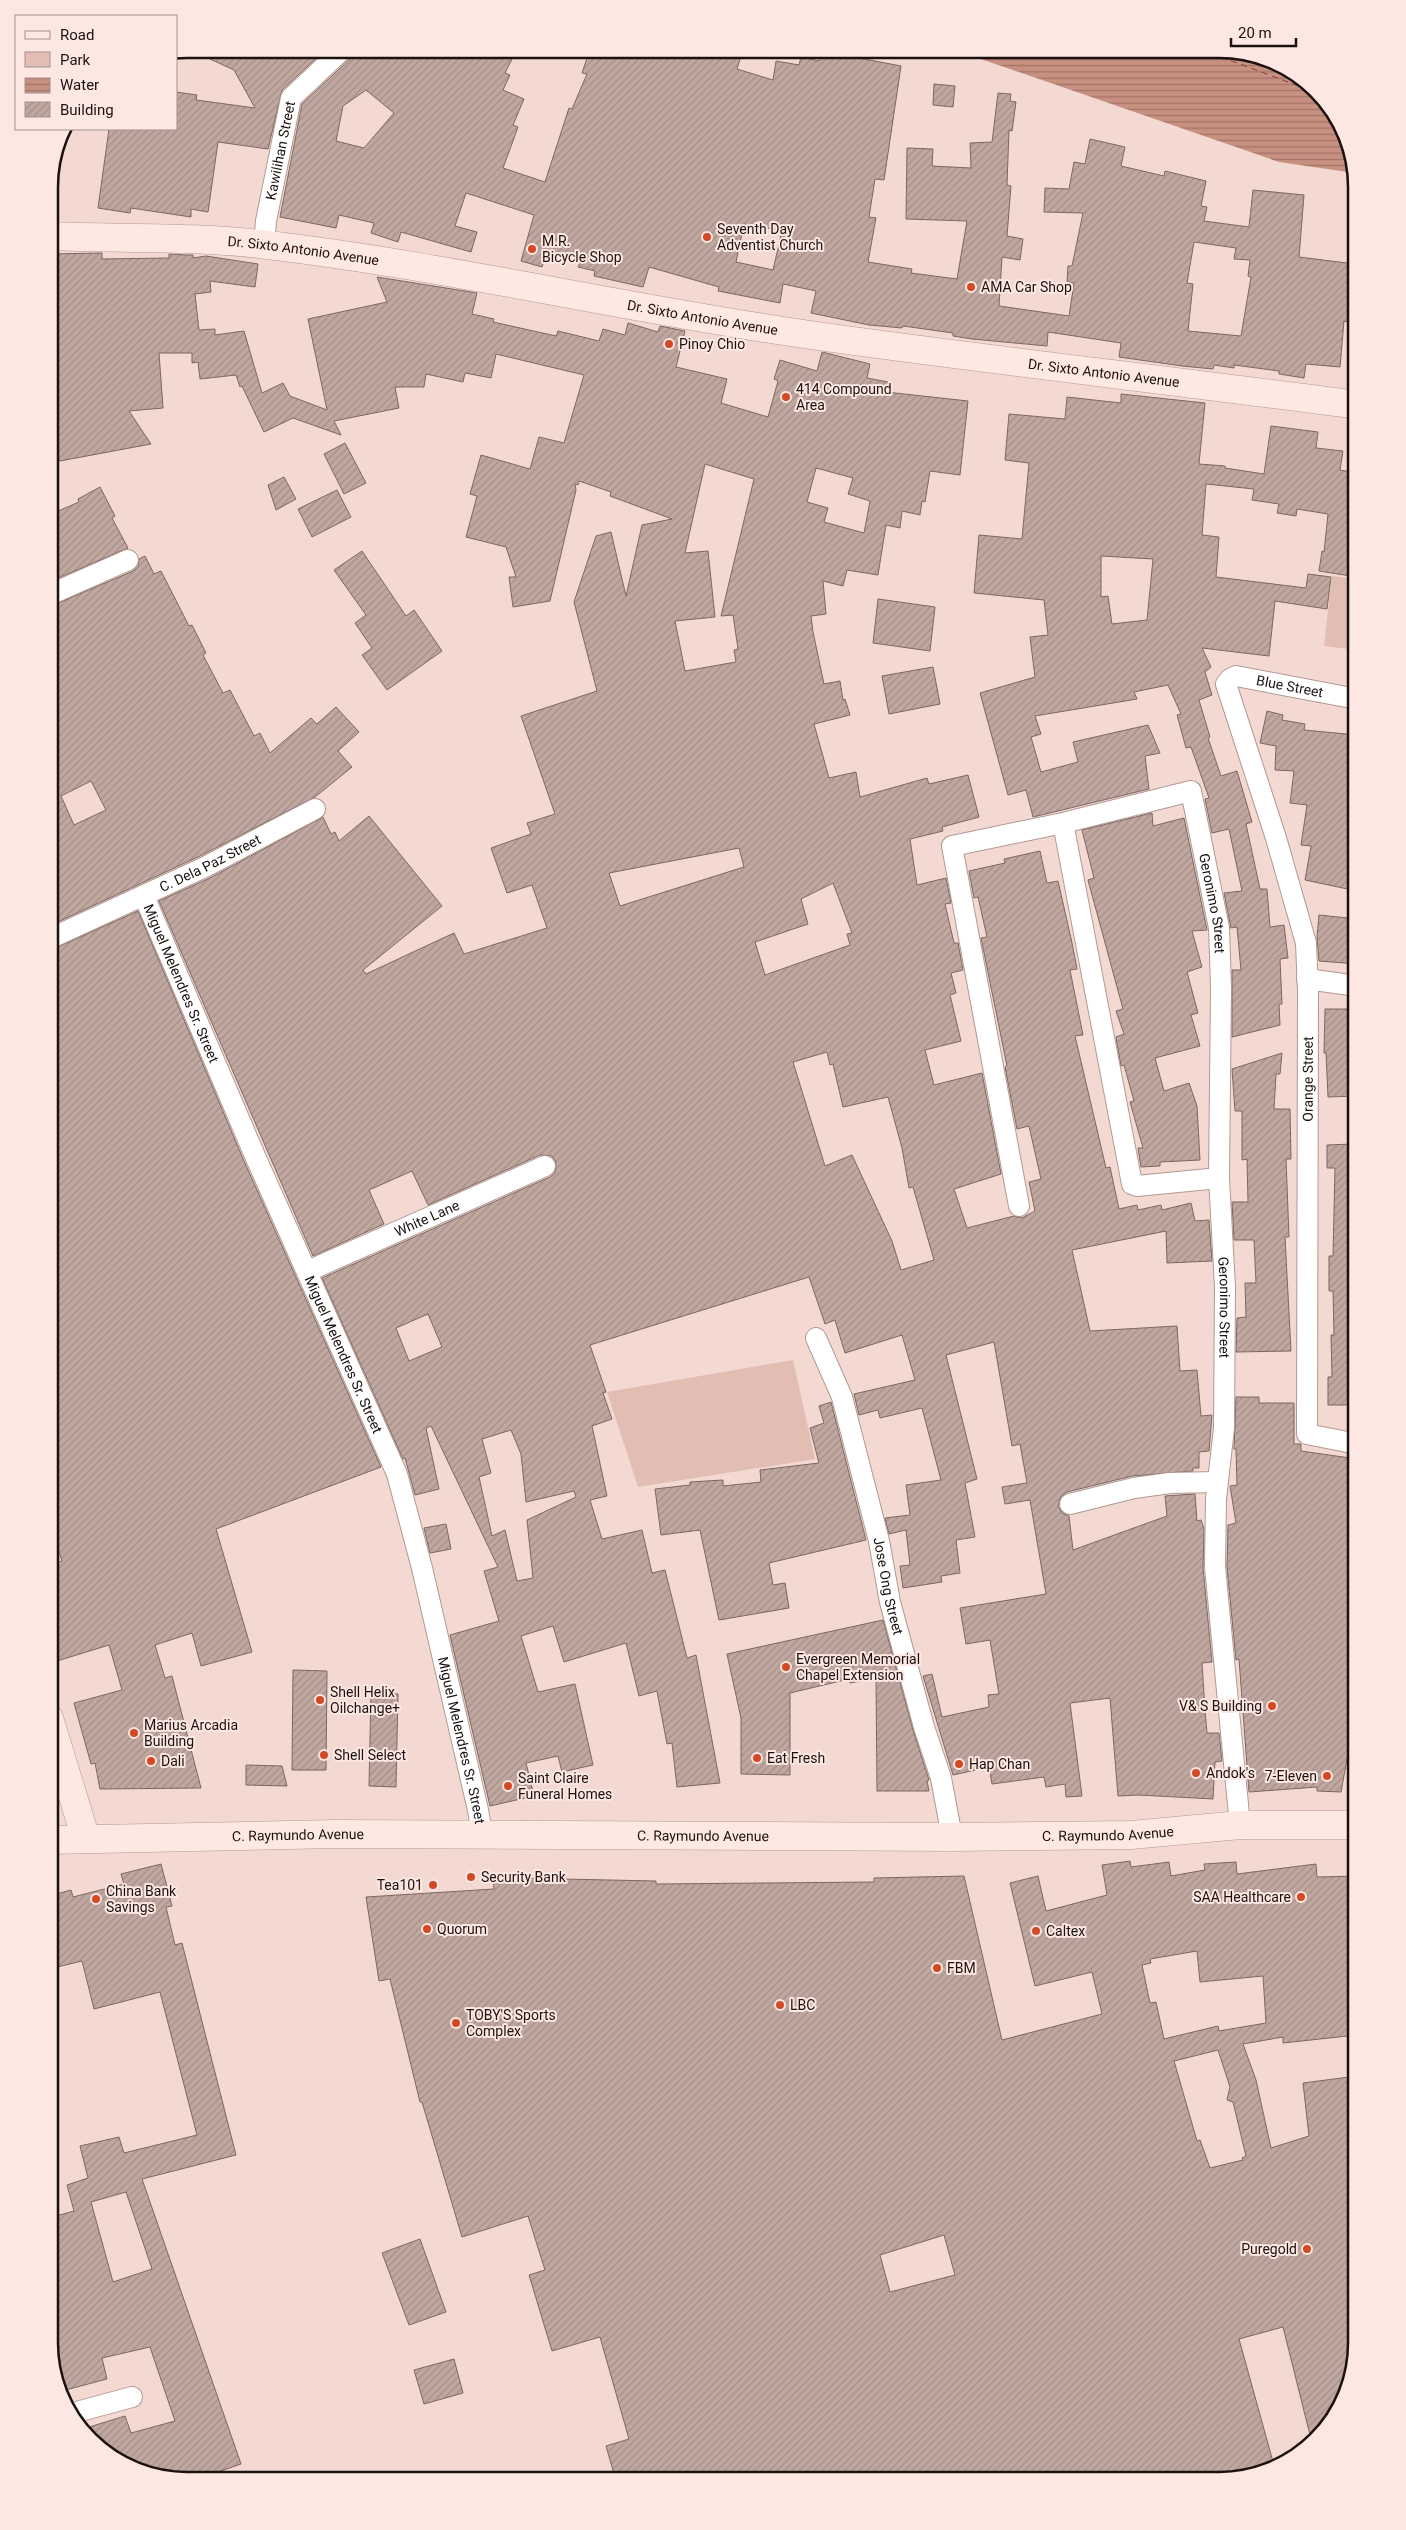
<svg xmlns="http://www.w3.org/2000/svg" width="1406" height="2530" viewBox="0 0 1406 2530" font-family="Roboto,sans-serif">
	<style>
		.green { fill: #e1bdb3 }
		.water { fill: url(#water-rules) }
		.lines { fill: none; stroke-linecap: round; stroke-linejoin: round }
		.ferry { stroke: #863f2d; stroke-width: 1; stroke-dasharray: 6 5; stroke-linecap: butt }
		.building { fill: url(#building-hatch); stroke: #7d6761; fill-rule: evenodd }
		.street-casing { stroke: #b19992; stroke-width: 22 }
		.secondary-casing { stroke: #b19992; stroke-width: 29 }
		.street { stroke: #fff; stroke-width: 20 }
		.secondary { stroke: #fee8e2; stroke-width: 28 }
		.poi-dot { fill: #d34925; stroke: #fde7e2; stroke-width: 2 }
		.labels { text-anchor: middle; stroke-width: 4; stroke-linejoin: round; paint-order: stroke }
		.street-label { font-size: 14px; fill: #1b1210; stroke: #fde7e2 }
		.poi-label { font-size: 14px; fill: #1b1210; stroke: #fde7e2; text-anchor: start }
		.rim { fill: none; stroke: #1b1210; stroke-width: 2.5 }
	</style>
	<defs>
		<pattern id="water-rules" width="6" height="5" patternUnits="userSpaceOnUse" patternTransform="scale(1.25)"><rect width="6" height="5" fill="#c89081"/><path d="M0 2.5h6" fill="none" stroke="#a27468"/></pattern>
		<pattern id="building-hatch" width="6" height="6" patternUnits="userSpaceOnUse" patternTransform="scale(1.25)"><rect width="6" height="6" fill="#c0a7a0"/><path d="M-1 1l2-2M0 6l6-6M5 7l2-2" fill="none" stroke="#a48f89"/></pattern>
	</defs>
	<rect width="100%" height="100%" fill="#f3d9d2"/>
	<path class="green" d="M1332,576L1357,579V650L1324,646Z
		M793,1360L815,1459L638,1487L607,1392Z"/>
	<path class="water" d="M952,49H1229L1296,72L1347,134L1355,173L1279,162Z"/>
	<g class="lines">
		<path class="ferry" d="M1200,49L1312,91"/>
	</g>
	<path class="building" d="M188,49H326L282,90L268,149L218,142L208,212L191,209V217L131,208L130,213L98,208L109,129H176V92L197,95L196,100L255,108L234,70Z
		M355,49H517L505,73L510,75L503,90L524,99L513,125L518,127L503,168L545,182L569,108L572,109L587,74L582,73L590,49H743L737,69L773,80L776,61L799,65L801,57L819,61L821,50L841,54L842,49L860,53L859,58L901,66L884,180L875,179L869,217L876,218L868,262L912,269L911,273L957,279L967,221L906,219L907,148L933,149L932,166L971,168L970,143L992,142L998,93L1011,94L1010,101L1016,102L1012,131L1009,130L1007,185L1011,186L1007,236L1023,239L1020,260L1002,257L999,306L1069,316L1074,283L1067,282L1068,266H1072L1083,213L1044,212L1045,188L1069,189L1074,162L1085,164L1090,139L1125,147L1121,166L1164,176L1165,171L1206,181L1201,206L1207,207L1204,221L1249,227L1253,190L1304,195L1299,257L1355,264L1348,322L1344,321L1340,367L1306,364L1304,378L1279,374V371L1234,365V368L1214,365L1213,369L1182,366L1119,357L1121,343L1048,332L1047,346L972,339L953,336V333L903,326L902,328L869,325L811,313L816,291L783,284L780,303L718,291L719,287L649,267L643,287L594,276L595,271L578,267L580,263L547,252L542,267L521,261L534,215L466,193L455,226L477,232L471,252L401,232L398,242L371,233L374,223L339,215L336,228L280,217L302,104L351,58ZM366,90L394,113L364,148L336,141L343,106ZM744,224L782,231L773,270L736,262ZM1194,242L1236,248L1234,259L1250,260L1248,276L1251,277L1241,336L1188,331L1193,284L1187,283Z
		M934,84L955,86L953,107L933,105Z
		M102,253V259L169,258V254L186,255H193V258L206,256L258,264L255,287L210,281L211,292L195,294L199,330L215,329V335L244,331L262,393L283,383L290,396L327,410L308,319L387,302L377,277L477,293L472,314L494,319L493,322L556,336L558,331L599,341L603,329L625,335L628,323L658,332L660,326L685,331L676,367L727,379L721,403L768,417L778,381L774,379L780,360L817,371L822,352L870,364L867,378L888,382L886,392L968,401L960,475L930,471L925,502L922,501L920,515L902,511L900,528L886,525L878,575L847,570L843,586L823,581L826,614L811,616L813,632L824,684L840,681L843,700L845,699L850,715L814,724L829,778L856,772L860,797L927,778L929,784L968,775L979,817L942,827L943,831L910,839L917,885L946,878L951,903L945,904L954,943H958L963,970L951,973L956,993L950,995L961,1041L925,1050L934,1085L982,1073L1001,1174L954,1189L967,1228L1014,1216L1022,1218L1035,1211L1029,1182L1041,1179L1029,1126L1017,1129L1005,1067L1007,1066L981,938L987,937L978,897L974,898L969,871L1005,863L1004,859L1040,851L1047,883L1058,881L1072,943L1077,969L1070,970L1083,1035L1075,1036L1106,1168L1110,1167L1119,1209L1137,1205L1138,1210L1161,1205L1162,1210L1191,1203L1195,1221L1209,1220L1212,1261L1167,1263L1166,1231L1072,1250L1090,1331L1177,1326L1180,1371L1197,1370L1201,1416L1212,1415L1209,1451L1199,1452V1468H1193V1471L1132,1476L1067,1492L1061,1496L1058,1506L1062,1513L1069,1516L1073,1550L1167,1516L1165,1496L1195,1494L1197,1521L1201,1520L1204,1529L1203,1568L1212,1662L1202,1663L1205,1710L1207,1733H1219L1222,1761L1215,1762L1213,1799L1139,1795L1118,1796L1110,1698L1070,1703L1082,1796L1066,1797L1065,1784L1046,1787L1044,1777L992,1784L989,1767L953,1775L923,1676L932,1674L942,1717L989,1707L988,1695L999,1694L990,1640L966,1644L960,1608L1046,1594L1030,1500L1005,1504L1002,1487L1027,1483L1020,1444L1012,1446L994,1342L946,1355L977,1479L965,1483L975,1537L956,1540L960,1573L941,1576L942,1582L903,1588L900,1566L910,1565L906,1530L889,1534L885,1518L910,1515L906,1485L941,1480L922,1408L880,1418L878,1410L859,1415L854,1394L915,1380L902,1335L845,1353L835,1320L825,1324L809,1277L590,1345L606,1392L603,1393L612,1419L592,1426L607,1496L590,1500L602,1539L642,1530L652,1573L665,1570L687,1658L696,1655L720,1783L677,1787L672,1743L667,1744L657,1691L639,1696L626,1643L564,1662L553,1626L521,1636L538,1692L575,1684L593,1765L562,1772L558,1756L526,1763L534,1796L490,1806L450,1635L499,1621L484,1571L498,1567L431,1426L426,1428L439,1489L415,1495L405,1458L403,1459L322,1278L550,1177L555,1173L556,1162L552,1156L540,1155L428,1205L412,1171L369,1190L384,1224L313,1256L159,901L210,878L323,817L331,834L335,832L339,841L369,816L442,906L363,970L366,974L454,933L464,954L547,928L532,885L507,893L491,848L531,834L527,823L555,814L521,716L597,691L574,602L596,536L611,532L626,596L642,525L672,519L610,496L611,492L579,481L578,485L575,484L576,490L550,601L513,607L509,577H516L506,547L466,537L477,496L470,494L481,455L530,469L539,437L564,443L584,375L496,354L491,378L465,373L463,382L426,374L424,387H395L399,408L334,421L341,435L293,418L264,432L242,386L240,387L236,375L200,379L198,362L192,363V353H159L163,408L129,411L151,444L49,463V254ZM705,464L754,479L721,616L733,615L738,649L734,650L736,662L685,671L675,621L715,617L708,551L685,553ZM816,468L853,478L848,494L870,501L864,533L824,522L828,508L807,502ZM739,848L744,867L620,906L609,873ZM833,883L852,933L847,934L850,945L765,975L755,942L808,924L801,899ZM827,1052L830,1065L833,1064L843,1107L888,1097L902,1148L909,1188L913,1187L934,1260L901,1270L892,1241L852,1155L825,1166L793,1062ZM428,1314L442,1347L409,1361L396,1328ZM511,1430L521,1454L526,1502L574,1491L576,1497L527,1520L533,1578L517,1581L505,1530L492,1536L479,1477L491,1473L482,1439Z
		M1121,394L1205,403L1199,464L1225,466V468L1264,474L1271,426L1318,432L1316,448L1343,451L1340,470L1357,473V577L1319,571L1322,551L1324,552L1328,514L1297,509L1296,516L1277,513L1279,504L1252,500L1254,489L1206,484L1202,535L1219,537L1216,577L1306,588L1308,574L1331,577L1327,609L1275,601L1269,656L1202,648L1211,667L1205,672L1212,695L1199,700L1210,737L1208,738L1221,776L1237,771L1252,822L1246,824L1260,889H1267L1270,927L1284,925L1288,958L1280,959L1282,1004H1279L1280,1025L1232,1037V970H1241L1237,927L1231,928L1224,893L1242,891L1229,829L1212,833L1205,799L1209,798L1191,747L1186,748L1177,715L1181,714L1168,685L1134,692L1137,699L1035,716L1041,734L1031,737L1041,772L1078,762L1073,742L1148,725L1160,753L1145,756L1149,789L1033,817L1026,790L1008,795L980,693L1035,677L1030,637L1048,635L1044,600L974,593L979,535L1022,539L1029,463L1005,460L1009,414L1065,419L1067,397L1121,403ZM1101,556L1153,559L1147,620L1112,624L1108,596L1101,597Z
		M345,443L366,483L344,494L324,454Z
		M284,477L296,499L276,510L268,485Z
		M100,487L115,516L112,518L128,548L49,582V515L79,502L78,499Z
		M337,490L351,517L312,537L298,509Z
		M362,551L406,616L414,610L442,651L387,690L362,655L372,648L355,623L366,615L334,570Z
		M145,556L154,574L161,571L189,626L192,625L206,653L203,655L223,693L230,690L254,736L260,733L270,753L311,718L317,724L336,707L359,732L338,751L352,767L315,797L200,856L49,926V607L133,571L138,567L139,559ZM91,781L106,810L74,825L61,796Z
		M878,599L935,607L930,651L873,643Z
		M933,667L940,704L889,714L882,676Z
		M1267,711L1283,715L1282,720L1305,724L1304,730L1357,735V891L1305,880L1311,846L1301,845L1307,805L1290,803L1294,771L1275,770L1276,746L1260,743Z
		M1152,813L1153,826L1184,818L1207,930L1192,931L1202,967L1187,972L1198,1013L1191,1015L1200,1046L1155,1058L1164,1091L1189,1083L1197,1106L1200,1160L1160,1162V1166L1141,1167L1138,1148H1143L1130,1102L1134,1101L1124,1065L1121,1066L1116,1037L1124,1034L1116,1011L1123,1009L1088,880L1094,878L1082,830Z
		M138,911L244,1161L381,1467L216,1529L252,1652L201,1666L192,1633L155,1645L165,1678L172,1676L201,1788L100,1789L95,1763L91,1764L74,1703L122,1690L109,1645L57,1661L49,1634V1632L54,1631L49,1615V1599L58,1596L49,1565L62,1561L49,1524V1487L54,1485L49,1468V1373L54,1372L49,1357V1029L56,1026L49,1011V951Z
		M1319,915L1357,919V964L1319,961L1317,937Z
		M1325,1009H1357V1096L1328,1097L1326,1053H1324Z
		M1282,1053L1280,1074H1276L1274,1109H1290L1291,1159H1286L1289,1237H1285L1291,1351L1236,1352L1237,1318L1246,1317L1245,1283H1256L1254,1240H1234L1232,1202H1248L1247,1159L1242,1160V1111H1235L1232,1069Z
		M1353,1144L1357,1146V1405H1328V1377H1332L1331,1335H1334L1333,1291H1329V1256H1333L1335,1168H1327V1145Z
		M1236,1397H1259V1403H1294V1444H1301V1451L1357,1459V1721L1355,1732H1352L1341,1792L1317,1791V1787L1249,1792L1239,1659L1236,1660L1227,1567L1228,1525L1236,1523L1230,1486L1237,1485L1236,1449H1234Z
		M831,1402L866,1540L769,1563L773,1585L785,1583L789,1608L719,1620L700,1530L661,1535L655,1489L690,1485V1482L723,1480V1486L761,1482L760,1470L819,1463L810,1428L824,1423L819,1406Z
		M446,1524L451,1549L430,1553L424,1528Z
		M883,1620L913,1730L929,1780L927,1781L929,1791H877L876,1678L850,1683L849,1679L790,1693V1775L741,1774V1718L727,1654Z
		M293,1670L327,1671L326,1770H292Z
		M371,1693L398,1694L396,1787L369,1786Z
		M246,1765L282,1766L287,1786L246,1785Z
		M1130,1861L1131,1867L1169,1862L1171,1876L1205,1870L1204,1864L1236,1862L1237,1874L1316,1864L1317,1877L1357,1876V2035L1283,2043V2037L1243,2044L1256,2080L1271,2148L1309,2136L1303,2083L1357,2076V2344L1334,2420L1311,2439L1283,2327L1239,2339L1275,2469L1272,2471L1219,2481H616L606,2446L629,2439L600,2337L552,2351L529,2275L545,2270L528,2216L462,2237L422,2102H420L390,1979L379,1981L366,1897L494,1889L493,1878L514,1875V1878L656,1881V1884L874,1882V1878L964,1876L1002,2040L1102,2014L1092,1972L1035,1986L1010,1883L1038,1876L1046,1911L1107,1895L1102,1865ZM1197,1951L1200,1982L1263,1976L1266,2023L1219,2031L1218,2026L1164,2039L1156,2002L1150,2003L1142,1965L1151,1963L1150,1959ZM1218,2050L1230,2087L1227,2100L1233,2102L1246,2156L1242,2158L1243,2160L1210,2168L1200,2140L1197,2141L1174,2061ZM944,2235L955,2275L890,2292L880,2255Z
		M161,1864L172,1906L166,1907L175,1945L182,1943L236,2155L142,2179L241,2464L192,2481H178L110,2458L86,2428L125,2416L131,2433L175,2421L150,2347L102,2358L107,2379L58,2392L49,2343V2218L74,2211L67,2185L88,2178L80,2146L119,2137L124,2153L197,2135L160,1992L94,2009L82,1961L49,1969V1896L71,1890L73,1897L124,1884L121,1874ZM126,2192L152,2269L113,2282L91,2202Z
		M420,2239L446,2312L409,2325L382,2253Z
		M454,2359L463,2393L424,2404L414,2370Z"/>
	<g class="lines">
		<g class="street-casing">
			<g id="street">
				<path id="s1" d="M264,244L266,221L291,98L343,49"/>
				<path d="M49,595L128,560"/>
				<path d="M1063,823L1132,1184L1137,1186L1219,1178"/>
				<path id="s2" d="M144,896L255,1156L397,1474L422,1568L478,1810L482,1834"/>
				<path id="s3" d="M49,939L205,867L315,809"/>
				<path d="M1307,979L1357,986"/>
				<path id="s4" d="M1019,1206L952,846L1063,823L1191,791L1219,928L1221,987L1219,1178L1225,1287L1224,1428L1216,1499L1215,1567L1240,1825"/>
				<path id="s5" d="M308,1271L545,1166"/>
				<path id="s6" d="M816,1338L842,1397L879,1541L890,1602L924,1727L941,1778L952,1837"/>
				<path id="s7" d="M1357,1444L1307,1434L1308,992L1306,943L1276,838L1226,684L1230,679L1236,676L1357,699"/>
				<path d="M1070,1504L1134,1488L1170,1483L1217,1482"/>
				<path d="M73,2413L132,2397"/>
			</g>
		</g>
		<g class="secondary-casing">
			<g id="secondary">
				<path id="s8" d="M49,236C122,239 196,236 268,245C452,267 633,310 817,336C997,361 1177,381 1357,405"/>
				<path d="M49,1718L86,1839"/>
				<path id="s9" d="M49,1840L335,1834L952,1837L1131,1835L1240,1825H1357"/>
			</g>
		</g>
		<use href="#street" class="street"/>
		<use href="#secondary" class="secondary"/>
	</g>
	<g class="poi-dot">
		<circle cx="707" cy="237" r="5"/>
		<circle cx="532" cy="249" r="5"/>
		<circle cx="971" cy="287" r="5"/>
		<circle cx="669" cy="344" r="5"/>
		<circle cx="786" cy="397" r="5"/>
		<circle cx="786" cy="1667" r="5"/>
		<circle cx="320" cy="1700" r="5"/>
		<circle cx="1272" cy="1706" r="5"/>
		<circle cx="134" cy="1733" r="5"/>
		<circle cx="324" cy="1755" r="5"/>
		<circle cx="757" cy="1758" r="5"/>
		<circle cx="151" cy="1761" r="5"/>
		<circle cx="959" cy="1764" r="5"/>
		<circle cx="1196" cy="1773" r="5"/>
		<circle cx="1327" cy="1776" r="5"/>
		<circle cx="508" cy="1786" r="5"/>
		<circle cx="471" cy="1877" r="5"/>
		<circle cx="433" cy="1885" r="5"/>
		<circle cx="1301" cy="1897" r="5"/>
		<circle cx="96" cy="1899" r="5"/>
		<circle cx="427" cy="1929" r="5"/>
		<circle cx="1036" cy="1931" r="5"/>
		<circle cx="937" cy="1968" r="5"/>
		<circle cx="780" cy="2005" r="5"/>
		<circle cx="456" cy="2023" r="5"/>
		<circle cx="1307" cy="2249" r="5"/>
	</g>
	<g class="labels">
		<g class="street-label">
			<text dy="5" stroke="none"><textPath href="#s1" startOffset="95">Kawilihan Street</textPath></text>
			<text dy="5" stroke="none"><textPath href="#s8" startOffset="255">Dr. Sixto Antonio Avenue</textPath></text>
			<text dy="5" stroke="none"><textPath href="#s8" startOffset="660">Dr. Sixto Antonio Avenue</textPath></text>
			<text dy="5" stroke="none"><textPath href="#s8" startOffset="1065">Dr. Sixto Antonio Avenue</textPath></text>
			<text dy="5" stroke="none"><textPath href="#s7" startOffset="881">Blue Street</textPath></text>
			<text dy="5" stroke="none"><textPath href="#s3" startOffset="178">C. Dela Paz Street</textPath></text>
			<text dy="5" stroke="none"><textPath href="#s4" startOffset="726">Geronimo Street</textPath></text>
			<text dy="5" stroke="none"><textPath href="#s2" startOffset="95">Miguel Melendres Sr. Street</textPath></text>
			<text dy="5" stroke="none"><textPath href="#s7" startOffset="406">Orange Street</textPath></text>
			<text dy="5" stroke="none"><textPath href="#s5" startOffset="130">White Lane</textPath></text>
			<text dy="5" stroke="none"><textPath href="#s4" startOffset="1131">Geronimo Street</textPath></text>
			<text dy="5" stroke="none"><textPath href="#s2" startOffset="500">Miguel Melendres Sr. Street</textPath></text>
			<text dy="5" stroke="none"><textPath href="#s6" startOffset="259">Jose Ong Street</textPath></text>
			<text dy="5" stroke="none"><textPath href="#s2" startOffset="905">Miguel Melendres Sr. Street</textPath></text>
			<text dy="5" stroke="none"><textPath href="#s9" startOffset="1059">C. Raymundo Avenue</textPath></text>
			<text dy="5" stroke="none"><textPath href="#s9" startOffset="654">C. Raymundo Avenue</textPath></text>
			<text dy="5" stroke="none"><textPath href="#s9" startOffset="249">C. Raymundo Avenue</textPath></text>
		</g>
		<g class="poi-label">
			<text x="717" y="234">Seventh Day<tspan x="717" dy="16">Adventist Church</tspan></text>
			<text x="542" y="246">M.R.<tspan x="542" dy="16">Bicycle Shop</tspan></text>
			<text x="981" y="292">AMA Car Shop</text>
			<text x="679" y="349">Pinoy Chio</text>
			<text x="796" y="394">414 Compound<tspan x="796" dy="16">Area</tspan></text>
			<text x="796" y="1664">Evergreen Memorial<tspan x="796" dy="16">Chapel Extension</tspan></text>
			<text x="330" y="1697">Shell Helix<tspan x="330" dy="16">Oilchange+</tspan></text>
			<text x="1262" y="1711" text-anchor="end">V&amp; S Building</text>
			<text x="144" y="1730">Marius Arcadia<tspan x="144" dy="16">Building</tspan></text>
			<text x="334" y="1760">Shell Select</text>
			<text x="767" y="1763">Eat Fresh</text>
			<text x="161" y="1766">Dali</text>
			<text x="969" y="1769">Hap Chan</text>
			<text x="1206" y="1778">Andok's</text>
			<text x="1317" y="1781" text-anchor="end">7-Eleven</text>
			<text x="518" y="1783">Saint Claire<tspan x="518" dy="16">Funeral Homes</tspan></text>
			<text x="481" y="1882">Security Bank</text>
			<text x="423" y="1890" text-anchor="end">Tea101</text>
			<text x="106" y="1896">China Bank<tspan x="106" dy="16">Savings</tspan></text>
			<text x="1291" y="1902" text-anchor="end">SAA Healthcare</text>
			<text x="437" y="1934">Quorum</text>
			<text x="1046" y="1936">Caltex</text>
			<text x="947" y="1973">FBM</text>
			<text x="790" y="2010">LBC</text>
			<text x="466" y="2020">TOBY'S Sports<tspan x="466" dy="16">Complex</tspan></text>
			<text x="1297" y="2254" text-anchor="end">Puregold</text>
		</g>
	</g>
	<path d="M0 0H1406V2530H0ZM187 58H1219A129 129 0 0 1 1348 187V2343A129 129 0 0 1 1219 2472H187A129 129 0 0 1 58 2343V187A129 129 0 0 1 187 58Z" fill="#fde7e2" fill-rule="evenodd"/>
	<path class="rim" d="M187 58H1219A129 129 0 0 1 1348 187V2343A129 129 0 0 1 1219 2472H187A129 129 0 0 1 58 2343V187A129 129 0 0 1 187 58Z"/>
	<rect x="15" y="15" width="162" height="115" fill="#fde7e2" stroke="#a3928e"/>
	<rect x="25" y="31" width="25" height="8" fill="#fee8e2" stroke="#a3928e"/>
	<text x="60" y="40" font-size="15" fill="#1b1210">Road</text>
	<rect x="25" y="52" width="25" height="15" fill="#e1bdb3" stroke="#a3928e"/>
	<text x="60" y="65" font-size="15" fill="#1b1210">Park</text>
	<rect x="25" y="78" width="25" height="15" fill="url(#water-rules)" stroke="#a3928e"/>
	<text x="60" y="90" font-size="15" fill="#1b1210">Water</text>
	<rect x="25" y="102" width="25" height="15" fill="url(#building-hatch)" stroke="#a3928e"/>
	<text x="60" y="115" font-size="15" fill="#1b1210">Building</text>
	<path d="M1231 38v8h65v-8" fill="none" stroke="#1b1210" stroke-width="2.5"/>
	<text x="1238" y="38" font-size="15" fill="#1b1210" stroke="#fde7e2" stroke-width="4" paint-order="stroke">20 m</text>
</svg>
